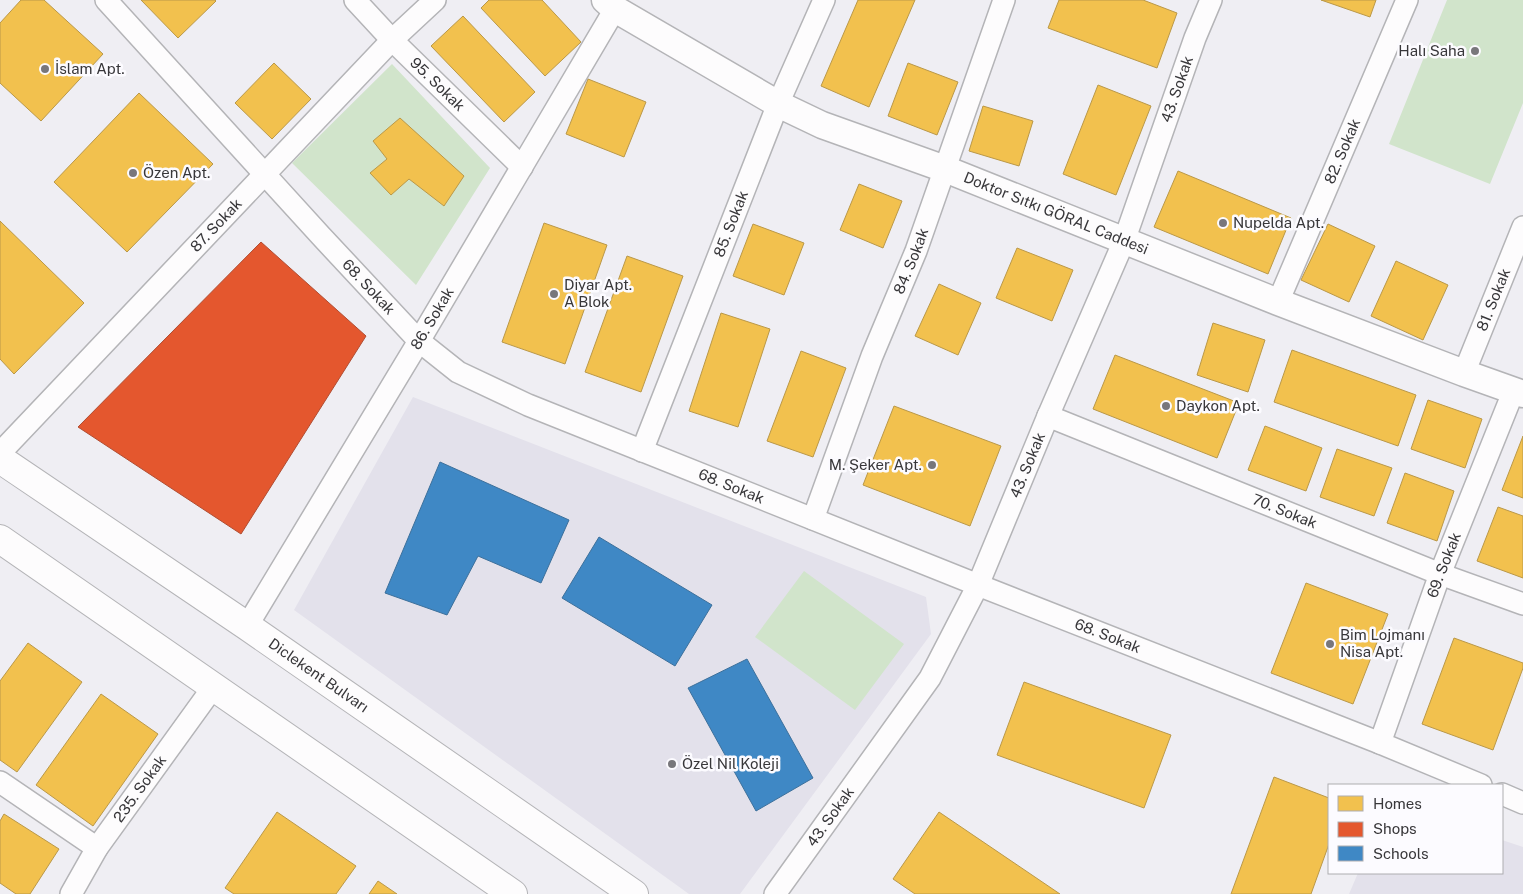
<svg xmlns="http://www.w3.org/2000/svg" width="1523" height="894" viewBox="0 0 1523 894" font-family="'Public Sans',sans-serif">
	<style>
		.built { fill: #e3e1eb }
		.green { fill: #d1e4cb }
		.homes { fill: #f2c14e; stroke: #ba9848 }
		.shops { fill: #e4572e; stroke: #b04d32 }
		.schools { fill: #3f88c5; stroke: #3d709b }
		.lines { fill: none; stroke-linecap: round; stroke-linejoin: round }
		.minor-casing { stroke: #b4b4b7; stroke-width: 24 }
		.tertiary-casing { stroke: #b4b4b7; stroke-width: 29 }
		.primary-casing { stroke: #b4b4b7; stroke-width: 30 }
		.minor { stroke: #fdfcfd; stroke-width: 21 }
		.tertiary { stroke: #fdfcfd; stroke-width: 26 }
		.primary { stroke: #fdfcfd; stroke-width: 28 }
		.poi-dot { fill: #78777b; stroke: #fcfbff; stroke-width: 2 }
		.labels { text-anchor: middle; stroke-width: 5; stroke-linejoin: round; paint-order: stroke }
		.poi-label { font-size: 15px; fill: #38373a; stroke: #fcfbff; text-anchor: start }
		.street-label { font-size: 15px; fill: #38373a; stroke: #fcfbff }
	</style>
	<rect width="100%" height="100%" fill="#efeef3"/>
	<path class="built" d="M413,397L926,597L931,634L740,894H689L294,610Z
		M1502,840L1523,847V894H1349L1358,873H1502Z"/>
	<path class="green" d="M1447,0H1523V103L1490,184L1389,144Z
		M392,64L490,168L416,285L292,163Z
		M804,571L904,644L855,710L755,637Z"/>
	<path class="homes" d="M21,0H44L103,54L41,121L0,83V23Z
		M141,0H215L216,1L178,38Z
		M489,0H542L581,42L545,76L481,8Z
		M858,0H915L869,107L821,86Z
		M1059,0H1143L1177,13L1157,68L1048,28Z
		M1321,0H1376L1370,17Z
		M463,16L535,92L504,122L431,46Z
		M274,63L311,99L272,139L235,103Z
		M908,63L958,82L937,135L888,116Z
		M588,79L646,102L624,157L566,134Z
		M1098,85L1151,106L1116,195L1063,174Z
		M139,93L213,164L127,252L54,182Z
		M983,106L1033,121L1019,166L969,151Z
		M400,118L464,176L444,206L409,179L391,195L370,173L387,159L373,141Z
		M1178,171L1291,218L1268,274L1154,227Z
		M859,184L902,201L883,248L840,230Z
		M0,221L84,303L14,374L0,359Z
		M544,223L607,245L565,364L502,342Z
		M753,224L804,243L784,295L733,276Z
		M1328,224L1375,246L1349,302L1301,280Z
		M1017,248L1073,270L1052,321L996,298Z
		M627,256L683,276L641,392L585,372Z
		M1396,261L1448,285L1423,340L1371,316Z
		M939,284L981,303L958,355L915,336Z
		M721,313L770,329L738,427L689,411Z
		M1213,323L1265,340L1248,392L1197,375Z
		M1292,350L1416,395L1398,446L1274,402Z
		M801,351L846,368L813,457L767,441Z
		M1115,355L1239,403L1217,458L1093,409Z
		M1428,400L1482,419L1465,468L1411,449Z
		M894,406L1001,446L970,526L863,485Z
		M1265,426L1322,448L1306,491L1248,470Z
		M1523,436V498L1502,490Z
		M1337,449L1392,468L1374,516L1320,497Z
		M1405,473L1454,491L1437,541L1387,523Z
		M1498,507L1523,516V578L1477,561Z
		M1306,583L1388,614L1353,704L1271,673Z
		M1454,638L1523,663V668L1493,750L1422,724Z
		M28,643L82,682L17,772L0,760V681Z
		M1024,682L1171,735L1144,808L997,755Z
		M101,694L158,734L93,826L36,785Z
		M1274,777L1329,798V844L1311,894H1231Z
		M277,812L356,866L336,894H234L225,888Z
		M939,812L1060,894H915L893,879Z
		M4,814L59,849L30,894H16L0,883V821Z
		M378,881L397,894H369Z"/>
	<path class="shops" d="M261,242L366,336L241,534L78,427Z"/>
	<path class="schools" d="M440,462L569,520L541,583L478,556L447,615L385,593Z
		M599,537L712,605L675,666L562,598Z
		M747,659L813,778L756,811L688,688Z"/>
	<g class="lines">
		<g class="minor-casing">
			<g id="minor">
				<path id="s1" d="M106,0L321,236L419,341L458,372L528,405L978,585L1380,743L1481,785"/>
				<path id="s2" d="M355,0L392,40L522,167"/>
				<path id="s3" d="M1278,302L1407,0"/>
				<path id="s4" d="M1464,373L1523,227"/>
				<path id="s5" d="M1048,416L1440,574L1523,604"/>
				<path id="s6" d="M642,451L778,104L824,0"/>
				<path id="s7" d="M0,453L392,40L435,0"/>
				<path id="s8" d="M813,519L872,356L916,251L1004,0"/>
				<path id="s9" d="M247,626L419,341L615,9"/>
				<path id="s10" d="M1380,743L1440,574L1514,390"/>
				<path d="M0,782L97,848"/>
				<path d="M1502,794L1523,803"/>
				<path id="s11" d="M71,894L97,848L214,686"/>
				<path id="s12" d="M775,894L930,678L978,585L1048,416L1124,241L1195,38L1211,0"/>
			</g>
		</g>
		<g class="tertiary-casing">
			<g id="tertiary">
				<path id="s13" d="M605,0L615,9L778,104L822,125L945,169L1278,302L1464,373L1523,394"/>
			</g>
		</g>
		<g class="primary-casing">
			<g id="primary">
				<path id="s14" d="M0,459L247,626L634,894"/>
				<path d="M0,539L513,894"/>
			</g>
		</g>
		<use href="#minor" class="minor"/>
		<use href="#tertiary" class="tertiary"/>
		<use href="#primary" class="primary"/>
	</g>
	<g class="poi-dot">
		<circle cx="1475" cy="51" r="5"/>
		<circle cx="45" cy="69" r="5"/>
		<circle cx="133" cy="173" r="5"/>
		<circle cx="1223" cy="223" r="5"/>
		<circle cx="554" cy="294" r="5"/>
		<circle cx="1166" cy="406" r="5"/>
		<circle cx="932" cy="465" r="5"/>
		<circle cx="1330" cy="644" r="5"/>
		<circle cx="672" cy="764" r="5"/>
	</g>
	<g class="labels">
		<g class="poi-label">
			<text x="1465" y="56" text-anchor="end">Halı Saha</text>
			<text x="55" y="74">İslam Apt.</text>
			<text x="143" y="178">Özen Apt.</text>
			<text x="1233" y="228">Nupelda Apt.</text>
			<text x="564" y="290">Diyar Apt.<tspan x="564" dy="17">A Blok</tspan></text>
			<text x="1176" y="411">Daykon Apt.</text>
			<text x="922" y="470" text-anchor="end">M. Şeker Apt.</text>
			<text x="1340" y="640">Bim Lojmanı<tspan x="1340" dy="17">Nisa Apt.</tspan></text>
			<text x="682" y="769">Özel Nil Koleji</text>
		</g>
		<g class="street-label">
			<text dy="5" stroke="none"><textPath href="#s2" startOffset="118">95. Sokak</textPath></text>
			<text dy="5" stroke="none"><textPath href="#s12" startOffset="905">43. Sokak</textPath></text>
			<text dy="5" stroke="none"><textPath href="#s3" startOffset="164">82. Sokak</textPath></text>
			<text dy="5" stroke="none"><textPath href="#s13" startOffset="501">Doktor Sıtkı GÖRAL Caddesi</textPath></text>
			<text dy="5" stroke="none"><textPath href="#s6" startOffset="244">85. Sokak</textPath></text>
			<text dy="5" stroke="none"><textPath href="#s7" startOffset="314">87. Sokak</textPath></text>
			<text dy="5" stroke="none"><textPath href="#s8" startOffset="276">84. Sokak</textPath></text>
			<text dy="5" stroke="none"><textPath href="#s1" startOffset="389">68. Sokak</textPath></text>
			<text dy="5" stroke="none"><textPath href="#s4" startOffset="79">81. Sokak</textPath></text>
			<text dy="5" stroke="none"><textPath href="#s9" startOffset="359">86. Sokak</textPath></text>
			<text dy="5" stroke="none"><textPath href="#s12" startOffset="500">43. Sokak</textPath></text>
			<text dy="5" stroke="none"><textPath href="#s1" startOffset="809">68. Sokak</textPath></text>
			<text dy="5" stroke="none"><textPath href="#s5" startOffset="255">70. Sokak</textPath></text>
			<text dy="5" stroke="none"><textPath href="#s10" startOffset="189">69. Sokak</textPath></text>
			<text dy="5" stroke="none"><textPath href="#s1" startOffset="1214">68. Sokak</textPath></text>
			<text dy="5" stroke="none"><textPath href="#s14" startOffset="385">Diclekent Bulvarı</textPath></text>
			<text dy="5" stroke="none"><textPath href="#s11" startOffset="126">235. Sokak</textPath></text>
			<text dy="5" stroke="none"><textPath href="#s12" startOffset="95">43. Sokak</textPath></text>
		</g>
	</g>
	<rect x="1328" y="784" width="175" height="90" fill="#fcfbff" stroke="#aeadb0"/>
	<rect x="1338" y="796" width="25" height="15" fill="#f2c14e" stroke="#aeadb0"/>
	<text x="1373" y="809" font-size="15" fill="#38373a">Homes</text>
	<rect x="1338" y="822" width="25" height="15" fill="#e4572e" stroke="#aeadb0"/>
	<text x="1373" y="834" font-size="15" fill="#38373a">Shops</text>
	<rect x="1338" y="846" width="25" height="15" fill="#3f88c5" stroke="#aeadb0"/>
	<text x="1373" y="859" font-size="15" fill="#38373a">Schools</text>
</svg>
